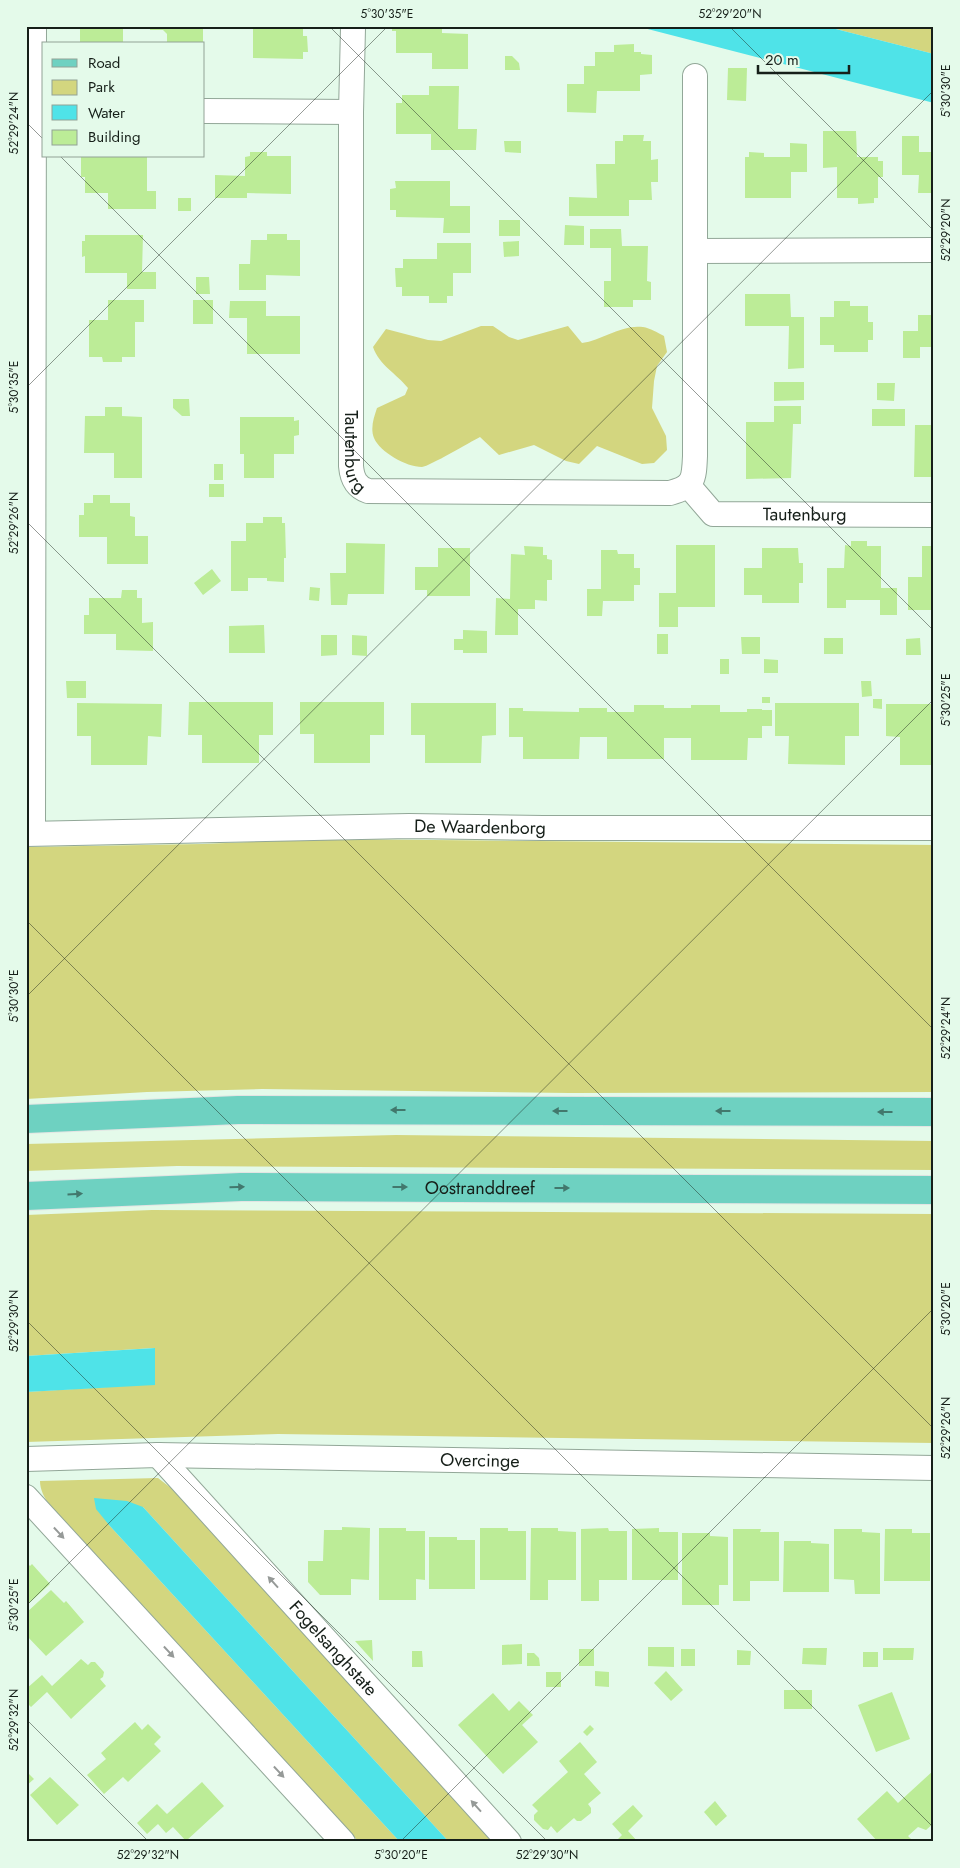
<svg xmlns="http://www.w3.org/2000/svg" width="960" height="1868" viewBox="0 0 960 1868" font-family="Jost,sans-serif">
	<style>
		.green { fill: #d3d67f }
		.water { fill: #4fe3e8 }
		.building { fill: #bcec97 }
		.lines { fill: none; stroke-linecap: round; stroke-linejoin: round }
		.street-casing { stroke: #92a798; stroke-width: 26 }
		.primary-casing { stroke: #e3e4e3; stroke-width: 30 }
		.street { stroke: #fff; stroke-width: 24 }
		.primary { stroke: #6ed1c1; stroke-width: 28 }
		.oneway { fill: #42786d }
		.oneway2 { fill: #969a98 }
		.ticks { fill: none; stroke: #161f19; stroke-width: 1; stroke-opacity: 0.45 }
		.labels { text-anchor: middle; stroke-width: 4; stroke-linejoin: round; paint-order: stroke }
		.street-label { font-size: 18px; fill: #161f19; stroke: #e4faea }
		.neatline { fill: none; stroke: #161f19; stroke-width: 2 }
		.ticks-label { font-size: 12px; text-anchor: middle; fill: #161f19 }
	</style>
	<rect width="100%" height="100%" fill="#e4faea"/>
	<path class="green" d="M824,26H934V54Z
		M481,326H493L509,337L518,340L568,326L582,343C602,340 622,324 643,327C650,328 658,333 664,336L667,352L657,366L654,381L652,408L666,436L667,450L654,463L642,464L597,446L579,464L566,461L534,445L499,455L480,437C470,442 430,466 422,467C406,467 380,452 374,438C370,428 374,417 377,408L405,395L408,388C397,374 379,365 373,347L386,329L428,340L441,341Z
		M329,839L934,845V1092L570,1093L262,1089L147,1092L26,1099V847L202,844Z
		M396,1135L934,1141V1170L177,1166L26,1171V1144Z
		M152,1210L934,1214V1443L278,1434L26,1442V1392L155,1384L154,1348L26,1356V1215Z
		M158,1478L180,1495L500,1842H449L143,1507L109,1525L400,1842H359L72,1529C60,1516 40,1500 40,1481Z"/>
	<path class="water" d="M636,26H824L934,54V103Z
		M155,1348V1385L26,1392V1356Z
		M94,1498L127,1501L143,1507L449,1842H400L109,1525L96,1509Z"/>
	<path class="building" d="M85,26H123V44H80V29H85Z
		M150,26H203V44H167V34L163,30H150Z
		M253,26H303V36H307L308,52H303V59L253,58Z
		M392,26H442V33L468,34V69H432V53H396V31H392Z
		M634,44V52H641V54L652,55V74L640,75V91H597L596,113L567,112V84H584V66H595V52H614V45Z
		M505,56H512L519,63L520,70H505Z
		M728,68H747L746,101L727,100Z
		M429,86H459L458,129H477L476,150H431V134H396V103H402V95H429Z
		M823,131H856L857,157H878V161H883V177H878V198H874V203L858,204V198H837V167L823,168Z
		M623,135H644L643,141H651V160L658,159V182H651L652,200H629V216H569V197L597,198L596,164H615V141H623Z
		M902,136H919V152H934V193H918L919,175H902Z
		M504,141H521V153L505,152Z
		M790,143L807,144V172H791V198H745V157H749V152L764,153V157H790Z
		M250,152H267V156H291V194L247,193V198H215V175L245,176V157L250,156Z
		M81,156H147V191H156V209H108V193H85V177H81Z
		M395,181H450V206H470V233H443L444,218L396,217V210H390V189L396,188Z
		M178,198H191V211H178Z
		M499,220H520V236H499Z
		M565,225L584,226V245H564Z
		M590,229H621L622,246H648L647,281L651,282V300H633V307H604V281H611V248H590Z
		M267,234H287V240H300V276L266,275V290H239V264H250L251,240H267Z
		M85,235H143L142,272H156V289H127V273H85V256L82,257V241H85Z
		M519,241V256L504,257L503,242Z
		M437,243H471V273H453V296H447V303H429V296H402V287H396L395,268H403V259H437Z
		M196,277H209L210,294H196Z
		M745,294H790L791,317H804V368L788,369L789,326H745Z
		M108,300H144V322H135V357H122V362H103L102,357H89V320H108Z
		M193,300H213V324H193Z
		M230,301H266V316H300V354H247V318H229Z
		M834,301H850V306H868V322H873V340H868V352H834V345H820V317H834Z
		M918,315H934V347H920V358H903V331H918Z
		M774,382H804V400L774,401Z
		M877,383H895L894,401L877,400Z
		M173,399H189L190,416H182L173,408Z
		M774,406H801V424H793L791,478L746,479V422H774Z
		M105,407H122V416L142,417V478H114V453H84L85,416H105Z
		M872,409H905V426H872Z
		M240,417H294V421L299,420V435L294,436V454H274V478H244V454H240Z
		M915,425H934V477H914Z
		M214,464H223V480H214Z
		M209,484H224V497H209Z
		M93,495H110V503H130V516L135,517V536H148V564H107V537H79V515H84V503H93Z
		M263,517H282V523H285L286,558H284V582L267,581V578H248V591H231V541H246V523H263Z
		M851,541H867V546H881V588H897V615H880V600H846V608H827V568H844L845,545L851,546Z
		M346,543L385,544L384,594H348L347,605H331L330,573H346Z
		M676,545H715V607H678V627H659V593H676Z
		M524,546L543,547V555H547V559L552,560V580H547V601L535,600V609H518V635H495L496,598L510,599L511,554L525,555Z
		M922,546H934V610H908V577H922Z
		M438,548H470V596H427V590H415V567H438Z
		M762,548H798L799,563H803V583H799V603H762V595H744V568H762Z
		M601,550H617L618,554H634V568H640V585H634V601H603L602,616H587V589H601Z
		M212,569L221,581L203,595L194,583Z
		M310,587L320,588L319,601L309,600Z
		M122,590H137V598H142V623L153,622V651L116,650V634H84V615H89V598H121Z
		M264,625L265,653H229V626Z
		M463,630L487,631V653H463V650H454V639H463Z
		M657,634H668V654H657Z
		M321,635H337V655L321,656Z
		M352,635L367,636V656L352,655Z
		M741,637H760V654H742Z
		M824,638H843V654H824Z
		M920,638L921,655H906V639Z
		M720,659H729V674H720Z
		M764,659L778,660V673H764Z
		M66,681H86V698H67Z
		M861,681H871L872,696L862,697Z
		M762,697H770V703H762Z
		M873,699H882V709L873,708Z
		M189,702H273V735H259V763H202V735H188Z
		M300,702H384V735H370V763H314V734H300Z
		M77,703L162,704L161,737L148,736L147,765H91V736H77Z
		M411,703H496V735L482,736L481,763H425V735H411Z
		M775,703H859V736H845V765L788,764L789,736H775Z
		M886,704H934V765H900V737L886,736Z
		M634,705H664V708H691V705H720V712H747V709H762V710H772V726H762V738H748L747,760H691V738H664V759H607V737H580L579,759H523V737H509V708H523V711L579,712V708H607V712H634Z
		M342,1527L370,1528L369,1580L351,1579V1595H320L308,1582V1561H323L324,1530H342Z
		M379,1528H406V1531H425V1580L416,1579V1600H379Z
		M480,1528H508V1531H526V1580H480Z
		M531,1528H558V1531L576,1532V1580H548V1600H530Z
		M608,1528L609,1531H627V1580H599V1601H581V1529Z
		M659,1528V1532H678V1580H632V1529Z
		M733,1529H761L760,1532H779V1581H750V1601H733Z
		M834,1529H862V1532L880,1533V1594H855L854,1580L834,1579Z
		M885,1529H912V1533H930V1581H884Z
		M682,1533H710V1536L728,1537V1585H719V1605H682Z
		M429,1537H457V1540H475V1589H429Z
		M784,1541H811V1543L829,1544V1592H783Z
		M26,1562L30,1566L32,1564L50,1584L26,1606Z
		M51,1590L64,1603L66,1601L84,1622L46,1656L26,1635V1613Z
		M372,1640L373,1661L355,1641Z
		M522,1644V1664L502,1665V1645Z
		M648,1647H674V1667L648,1666Z
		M803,1648H827L826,1665L802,1664Z
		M883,1648H914L913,1660H883Z
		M579,1649H594V1666H579Z
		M681,1649H695V1666H681Z
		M737,1650L751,1651L750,1665H737Z
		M412,1651H422L423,1667H412Z
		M863,1652H878V1667H863Z
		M527,1653H534L539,1658L540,1666H527Z
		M81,1659L88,1665L91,1662H95L104,1672L103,1677L100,1679L106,1686L71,1719L47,1692L31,1707L26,1702V1689L42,1675L52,1686Z
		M595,1671L609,1672V1687L595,1686Z
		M666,1671L683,1690L671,1701L654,1683Z
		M546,1672H561V1687H546Z
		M784,1690H812V1709H784Z
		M892,1692L910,1739L876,1752L858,1705Z
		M493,1693L509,1711L519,1701L533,1715L522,1725L538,1742L503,1774L458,1725Z
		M135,1722L142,1730L148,1724L161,1737L154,1744L161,1751L128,1782L123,1777L104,1794L87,1775L106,1759L101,1753Z
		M590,1725L594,1729L587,1736L583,1732Z
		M580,1742L597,1762L584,1774L601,1793L588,1804L591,1808V1813L581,1821H577L574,1818L557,1833L551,1826L548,1830L543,1829L534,1820V1815L538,1811L532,1805L568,1772L559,1761Z
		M934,1770V1823L926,1830L918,1827L908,1836L914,1842H878L857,1819L887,1791L898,1803Z
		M26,1771L34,1779L26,1786Z
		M50,1777L79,1805L57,1825L30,1795Z
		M202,1782L224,1806L186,1841L173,1827L166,1833L158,1824L147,1834L137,1823L157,1804L167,1814Z
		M715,1801L727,1816L716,1826L704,1812Z
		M633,1805L643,1816L628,1831L638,1842H615L622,1835L612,1824Z"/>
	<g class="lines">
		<g class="street-casing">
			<g id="street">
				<path id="s1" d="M353,28L351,112V466C352,478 356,487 368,491L670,493C694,487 694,479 695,456V76"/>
				<path d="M204,111L351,112"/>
				<path d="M696,251L934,250"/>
				<path id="s2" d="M688,485L713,514L934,515"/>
				<path d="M33,833L34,26"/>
				<path id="s3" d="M26,834L409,826L543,828H934"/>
				<path id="s4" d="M158,1455L509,1842"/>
				<path id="s5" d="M26,1459L158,1455L934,1468"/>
				<path d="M26,1497L343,1842"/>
			</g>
		</g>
		<g class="primary-casing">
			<g id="primary">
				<path d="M26,1119L238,1110L934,1112"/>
				<path id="s6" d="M26,1196L241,1187L934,1190"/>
			</g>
		</g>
		<use href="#street" class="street"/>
		<use href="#primary" class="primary"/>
	</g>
	<defs><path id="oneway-solid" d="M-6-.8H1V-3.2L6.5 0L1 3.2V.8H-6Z" transform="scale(1.25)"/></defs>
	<g class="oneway">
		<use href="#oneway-solid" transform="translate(398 1110) rotate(-180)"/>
		<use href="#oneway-solid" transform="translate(560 1111) rotate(-180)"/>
		<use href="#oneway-solid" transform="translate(723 1111) rotate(-180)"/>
		<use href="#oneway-solid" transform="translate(885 1112) rotate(-180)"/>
		<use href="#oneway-solid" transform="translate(237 1187) rotate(-2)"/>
		<use href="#oneway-solid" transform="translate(400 1187)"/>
		<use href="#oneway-solid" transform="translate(562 1188)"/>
		<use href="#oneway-solid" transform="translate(75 1194) rotate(-3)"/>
	</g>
	<g class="oneway2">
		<use href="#oneway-solid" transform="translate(59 1533) rotate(47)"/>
		<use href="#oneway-solid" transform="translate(273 1582) rotate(-132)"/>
		<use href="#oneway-solid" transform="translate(169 1652) rotate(47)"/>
		<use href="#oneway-solid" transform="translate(279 1772) rotate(47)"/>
		<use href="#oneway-solid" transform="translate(476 1806) rotate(-132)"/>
	</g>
	<path class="ticks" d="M329,26L934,631M729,26L934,231M26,122L44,140M60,156L934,1030M26,388L388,26M26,521L934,1429M26,920L934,1828M26,997L934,90M26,1320L548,1842M26,1606L934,699M26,1719L149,1842M400,1842L934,1308"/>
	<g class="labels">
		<g class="street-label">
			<text dy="6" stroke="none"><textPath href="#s1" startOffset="424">Tautenburg</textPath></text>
			<text dy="6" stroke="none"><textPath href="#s2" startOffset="130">Tautenburg</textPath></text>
			<text dy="6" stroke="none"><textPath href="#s3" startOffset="454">De Waardenborg</textPath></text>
			<text dy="6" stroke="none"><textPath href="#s6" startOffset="454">Oostranddreef</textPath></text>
			<text dy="6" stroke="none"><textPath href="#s5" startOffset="454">Overcinge</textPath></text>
			<text dy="6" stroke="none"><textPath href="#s4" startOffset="261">Fogelsanghstate</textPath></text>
		</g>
	</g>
	<rect width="960" height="1868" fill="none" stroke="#e4faea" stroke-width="55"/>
	<rect x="42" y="42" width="162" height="115" fill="#e4faea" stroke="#92a296"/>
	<rect x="52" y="59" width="25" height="8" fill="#6ed1c1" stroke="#92a296"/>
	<text x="88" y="68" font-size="15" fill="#161f19">Road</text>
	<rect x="52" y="80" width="25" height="15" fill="#d3d67f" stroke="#92a296"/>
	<text x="88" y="92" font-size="15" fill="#161f19">Park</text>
	<rect x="52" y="105" width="25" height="15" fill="#4fe3e8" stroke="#92a296"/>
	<text x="88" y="118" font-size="15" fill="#161f19">Water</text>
	<rect x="52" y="130" width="25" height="15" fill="#bcec97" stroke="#92a296"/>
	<text x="88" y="142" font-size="15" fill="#161f19">Building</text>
	<path d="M758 65v8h91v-8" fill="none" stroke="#161f19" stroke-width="2.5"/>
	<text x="765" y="65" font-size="15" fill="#161f19" stroke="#e4faea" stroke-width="4" paint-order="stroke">20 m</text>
	<rect x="28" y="28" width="904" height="1812" class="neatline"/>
	<g class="ticks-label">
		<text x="387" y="18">5°30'35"E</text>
		<text x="730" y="18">52°29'20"N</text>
		<text transform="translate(946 91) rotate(-90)" y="4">5°30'30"E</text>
		<text transform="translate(14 123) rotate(-90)" y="4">52°29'24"N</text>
		<text transform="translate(946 230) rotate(-90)" y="4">52°29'20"N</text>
		<text transform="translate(14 387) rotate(-90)" y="4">5°30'35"E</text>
		<text transform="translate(14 523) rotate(-90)" y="4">52°29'26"N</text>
		<text transform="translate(946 700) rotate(-90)" y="4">5°30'25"E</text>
		<text transform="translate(14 996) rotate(-90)" y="4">5°30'30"E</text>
		<text transform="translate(946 1028) rotate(-90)" y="4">52°29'24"N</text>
		<text transform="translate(946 1309) rotate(-90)" y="4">5°30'20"E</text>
		<text transform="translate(14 1321) rotate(-90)" y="4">52°29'30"N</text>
		<text transform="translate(946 1428) rotate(-90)" y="4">52°29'26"N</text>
		<text transform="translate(14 1605) rotate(-90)" y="4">5°30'25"E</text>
		<text transform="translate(14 1720) rotate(-90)" y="4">52°29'32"N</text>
		<text x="148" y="1859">52°29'32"N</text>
		<text x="401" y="1859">5°30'20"E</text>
		<text x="547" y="1859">52°29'30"N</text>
	</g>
</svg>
